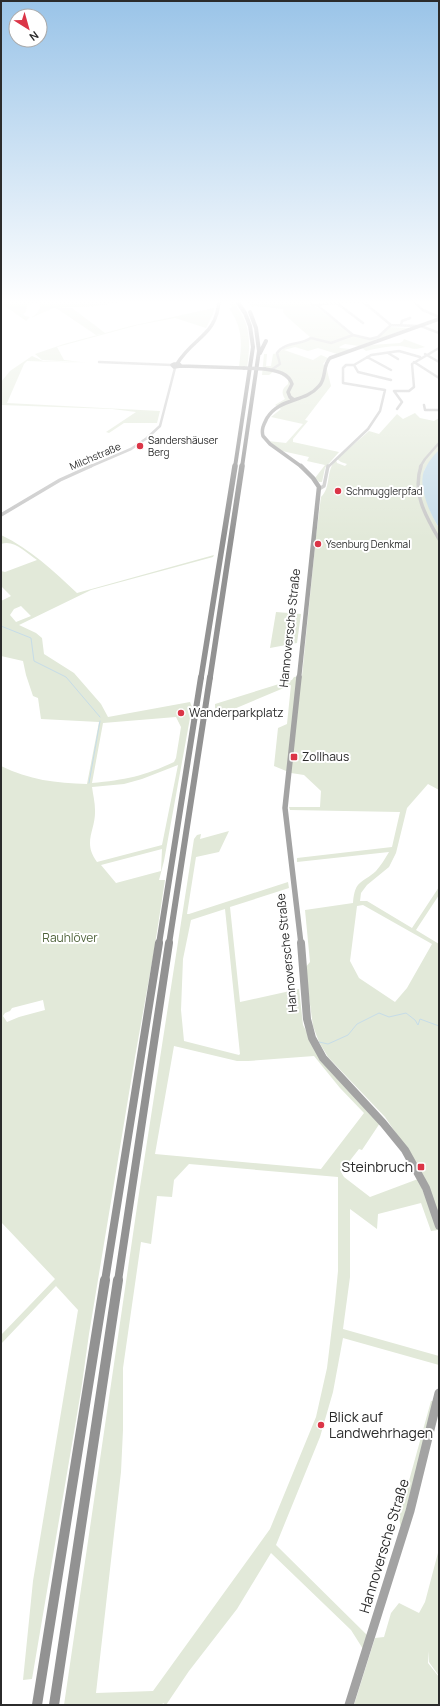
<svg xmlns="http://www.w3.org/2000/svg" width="440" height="1706" viewBox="0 0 440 1706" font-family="Manrope,sans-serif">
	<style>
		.green { fill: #e2e9d9; fill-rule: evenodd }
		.water { fill: #c6dce8 }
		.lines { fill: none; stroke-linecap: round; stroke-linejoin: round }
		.stream { stroke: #c6dce8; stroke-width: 1 }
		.minor-far1 { stroke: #c8c8c8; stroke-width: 2.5 }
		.minor { stroke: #c8c8c8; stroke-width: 3.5 }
		.major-far4 { stroke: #a3a3a3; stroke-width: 3.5 }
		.major-far3 { stroke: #a3a3a3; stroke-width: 4.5 }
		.major-far2 { stroke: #a3a3a3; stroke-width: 5.5 }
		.major-far1 { stroke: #a3a3a3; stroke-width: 8 }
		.major { stroke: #a3a3a3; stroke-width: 9 }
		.highway-far4 { stroke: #929292; stroke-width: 4 }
		.highway-far3 { stroke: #929292; stroke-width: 5.5 }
		.highway-far2 { stroke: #929292; stroke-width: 6 }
		.highway-far1 { stroke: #929292; stroke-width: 8 }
		.highway { stroke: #929292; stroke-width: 10 }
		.major-bridge { stroke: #a3a3a3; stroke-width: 3.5 }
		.poi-dot { fill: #db3547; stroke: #fff; stroke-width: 1.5 }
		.labels { text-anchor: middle; stroke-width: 4; stroke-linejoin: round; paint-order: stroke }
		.far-poi-label { font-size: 10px; fill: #2b2b2b; stroke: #fff; text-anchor: start }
		.far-street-label { font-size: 10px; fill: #2b2b2b; stroke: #fff }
		.street-label { font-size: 12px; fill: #2b2b2b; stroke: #fff }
		.poi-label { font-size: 12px; fill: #2b2b2b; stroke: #fff; text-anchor: start }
		.park-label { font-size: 12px; fill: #50643c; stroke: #fff }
		.near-poi-label { font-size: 14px; fill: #2b2b2b; stroke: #fff; text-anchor: end }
		.near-street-label { font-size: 14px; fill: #2b2b2b; stroke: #fff }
	</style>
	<rect width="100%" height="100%" fill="#fff"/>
	<path class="green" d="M1,300H116L119,303L97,306L53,308L31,318C36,314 43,309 38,303L27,305L26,312L23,314L25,316L30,317L26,321L1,303Z
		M227,300H231C251,322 251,340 247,368L239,367C242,343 243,328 229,308L232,307Z
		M247,300H307L305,301L311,306H315L353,335L374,339L389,327L409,328L359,346L345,344L339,347L340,348L351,349L337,354L318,348L308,351L295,347L284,350L313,360L321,355L328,358L323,364L326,366L331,386L305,420L308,421L293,439V442L339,452L325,468L322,482H319L315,478L325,465L307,461L309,457L282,451L268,441L286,443L303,424L271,417L281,409L275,405L285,399C281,392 282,389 288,384V380L279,373L273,372L269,375H262L264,354H267L266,366H271L273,354L278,353L286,347L287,344L299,343L310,337L286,316L283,312V309L254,306L253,308Z
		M56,308H72L105,333L96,335Z
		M214,308L213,314L206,328L175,318L138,325L57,347L64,360L81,362L42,360L35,354L64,344L131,326Z
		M404,339L425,347C411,351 412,347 400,346C388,346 377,348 366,351L362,348L372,345L400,343L403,341Z
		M32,356L43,361L89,363L27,361L24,364L7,403L160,411L157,423H124L109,433L106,432L136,412L112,409L1,405V382L10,371Z
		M415,413L420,418L434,421L439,418C439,426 440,443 439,449C436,458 426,463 424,472C420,487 431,516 439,528V790L428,784L407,808L396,853L389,867L367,885L361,893L360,901H367L412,928L439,887V895L416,930L439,944V1216L413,1158L385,1117L328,1057L319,1042L313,1026L305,968L310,962L305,910L353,903C355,879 362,884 376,871C381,865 385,859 389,852L297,862V858L392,847L400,812L290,810L289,807H320L321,791L304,775L291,773L274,766L278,728L287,724L291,685L215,717V704L292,680L294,677L302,676L316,536L321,497C332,486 325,471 336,460L337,463L345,466L347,464L341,462L337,459L369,431L379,434L397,414L403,419ZM363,905L432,944L407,988L395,1002L359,978L350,961L357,906Z
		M1,535C32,550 52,570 77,593L214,555L213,557L91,590L19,625L36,633L42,638L44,654L74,673L101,704L108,717L190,702L192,707L164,861L159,880H165L154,951L135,1057L89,1334L81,1391L32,1679L23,1680L33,1581L78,1310L56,1286L1,1344V1335L55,1279L1,1222V766C29,780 56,783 87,784L99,722L41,719L38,698L33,696L26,675L23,661L1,656V601L11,596L1,586V571L5,572L37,560C26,553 14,539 1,544ZM21,606L31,616L16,622L10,615L14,609ZM176,717L181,727L176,758L174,762C144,776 125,780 92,783L103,723ZM178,765L162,845L97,862C82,842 96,830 95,810C95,802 93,795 92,787L124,784L142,779ZM162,849L161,871L116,883L101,865ZM43,1000L45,1010L19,1017L7,1022L3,1016L5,1013L10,1011L12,1008Z
		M276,612L301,614L297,643L270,648Z
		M229,831L219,852L196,857L187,914H189L288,882L289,888L230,907L240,1002L299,989L303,1025L319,1056L380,1123L362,1150L359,1149L341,1172L344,1177L370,1197L418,1179L434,1217L438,1230L431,1231L421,1203L378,1214L377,1229L350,1209V1277L343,1329L439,1356V1365L343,1338L333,1392L320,1437L276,1545L368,1636L363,1649L351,1630L271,1553L237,1609L189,1671L166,1705L163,1703L162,1705H64L138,1200L194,839L197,835L201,834L200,839ZM225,909L240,1054L239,1055L184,1041L181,1010L183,959L191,920ZM174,1046L237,1061H248L314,1056L340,1088L364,1113L321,1169L155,1154ZM189,1164L338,1177V1271L335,1302L327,1368L316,1417L270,1529L153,1691L96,1693L121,1472L123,1430V1368L141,1242L151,1244L157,1196L172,1197L174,1180Z
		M431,1401H434L401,1529L399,1517Z
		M439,1549V1676L429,1662V1651L428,1663L439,1677V1705H354L375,1638L384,1637L391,1613L399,1603L419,1613L425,1602Z"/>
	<path class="water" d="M439,450V528C430,514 418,487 424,471C428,462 433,456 439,450Z"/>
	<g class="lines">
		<path class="stream" d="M1,626L31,638L34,661L66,677L100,717
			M89,783L100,721
			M319,1042L328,1044L348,1035L357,1024L379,1013L389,1017L406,1013L415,1020L418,1025L420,1019L439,1026"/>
		<path class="minor-far1" d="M306,300L313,305L369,300
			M412,300L423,310L439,317
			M362,301L391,325
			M338,304L363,323
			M317,305L353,335
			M401,325L402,321L410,318
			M421,326L439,333
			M388,353L398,359
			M425,354L439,362
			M367,357L391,370
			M99,362L172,365
			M414,362L439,378
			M354,365L371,355L399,351L420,357
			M354,365L358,372L391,380
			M271,370L280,364L277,353C284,342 301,345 311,338L331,343L353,335L370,339L378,337L391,325L418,326
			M424,405L425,410H439
			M397,409L402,402L394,391H409L414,387L412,364L439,348
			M89,467L131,449L147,438L160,426L175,368
			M328,467L368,429L380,411L385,390L343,383V368L346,365H354
			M420,467L425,459L439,443"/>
		<path class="minor" d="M421,466C412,493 426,517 439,539
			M319,489L324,486L328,466
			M1,515L60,480L91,466"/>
		<path class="major-far4" d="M174,364H179L181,366L174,367L172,365Z
			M177,364C193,337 217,336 219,300
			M181,366L244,368
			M265,369C276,371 288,372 292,384L288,392L290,397L294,400
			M302,467L270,444L263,436C261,429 264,424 267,418C280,397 305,403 319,386C327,378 322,366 330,358L439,319"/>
		<path class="major-far3" d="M299,678L319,487L313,478L301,466"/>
		<path class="major-far2" d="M299,677L285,808L301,944"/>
		<path class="major-far1" d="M301,943L307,1019L312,1038L323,1058L383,1123L405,1150L426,1188L439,1226"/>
		<path class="major" d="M349,1705L410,1511L439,1393"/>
		<path class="highway-far4" d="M260,353L266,341
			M235,467L253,347L250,326L245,313L236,300
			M242,467L259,351L256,328L250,312"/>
		<path class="highway-far3" d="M201,678L235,466
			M210,678L242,466"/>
		<path class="highway-far2" d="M159,944L201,677
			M169,944L210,677"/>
		<path class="highway-far1" d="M105,1281L159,943
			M118,1281L169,943"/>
		<path class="highway" d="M37,1705L105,1280
			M54,1705L118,1280"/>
		<path class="major-bridge" d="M244,368L265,369"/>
	</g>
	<linearGradient id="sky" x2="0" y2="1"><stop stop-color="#9ac4e8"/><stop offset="0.56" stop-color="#fff"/><stop offset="1" stop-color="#fff" stop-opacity="0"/></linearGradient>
	<rect width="440" height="539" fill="url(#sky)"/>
	<g class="poi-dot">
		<circle cx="140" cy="446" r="4"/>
		<circle cx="338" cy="491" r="4"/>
		<circle cx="318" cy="544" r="4"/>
		<circle cx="181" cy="713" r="4"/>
		<rect x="290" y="753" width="8" height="8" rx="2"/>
		<rect x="417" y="1163" width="8" height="8" rx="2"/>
		<circle cx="321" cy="1425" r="4"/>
	</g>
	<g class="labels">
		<g class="far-poi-label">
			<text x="148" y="444">Sandershäuser<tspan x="148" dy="12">Berg</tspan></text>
			<text x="346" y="495">Schmugglerpfad</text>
			<text x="326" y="548">Ysenburg Denkmal</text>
		</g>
		<g class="far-street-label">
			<text transform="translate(95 456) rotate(-23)" y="4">Milchstraße</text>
		</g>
		<g class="street-label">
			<text transform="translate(290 628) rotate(-84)" y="4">Hannoversche Straße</text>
			<text transform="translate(287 953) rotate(-96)" y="4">Hannoversche Straße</text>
		</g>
		<g class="poi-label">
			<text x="189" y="717">Wanderparkplatz</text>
			<text x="302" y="761">Zollhaus</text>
		</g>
		<g class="park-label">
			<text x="70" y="942">Rauhlöver</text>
		</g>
		<g class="near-poi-label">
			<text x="413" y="1172">Steinbruch</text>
			<text x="329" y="1422" text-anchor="start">Blick auf<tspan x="329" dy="16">Landwehrhagen</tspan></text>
		</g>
		<g class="near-street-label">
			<text transform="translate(384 1546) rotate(-73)" y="5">Hannoversche Straße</text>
		</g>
	</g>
	<rect width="440" height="1706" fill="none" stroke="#2b2b2b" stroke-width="4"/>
	<g transform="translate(28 28) rotate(143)"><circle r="19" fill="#ffffff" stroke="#aaaaaa"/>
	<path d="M0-3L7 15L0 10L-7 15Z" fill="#db3547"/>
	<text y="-6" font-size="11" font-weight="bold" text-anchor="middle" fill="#2b2b2b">N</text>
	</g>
</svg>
